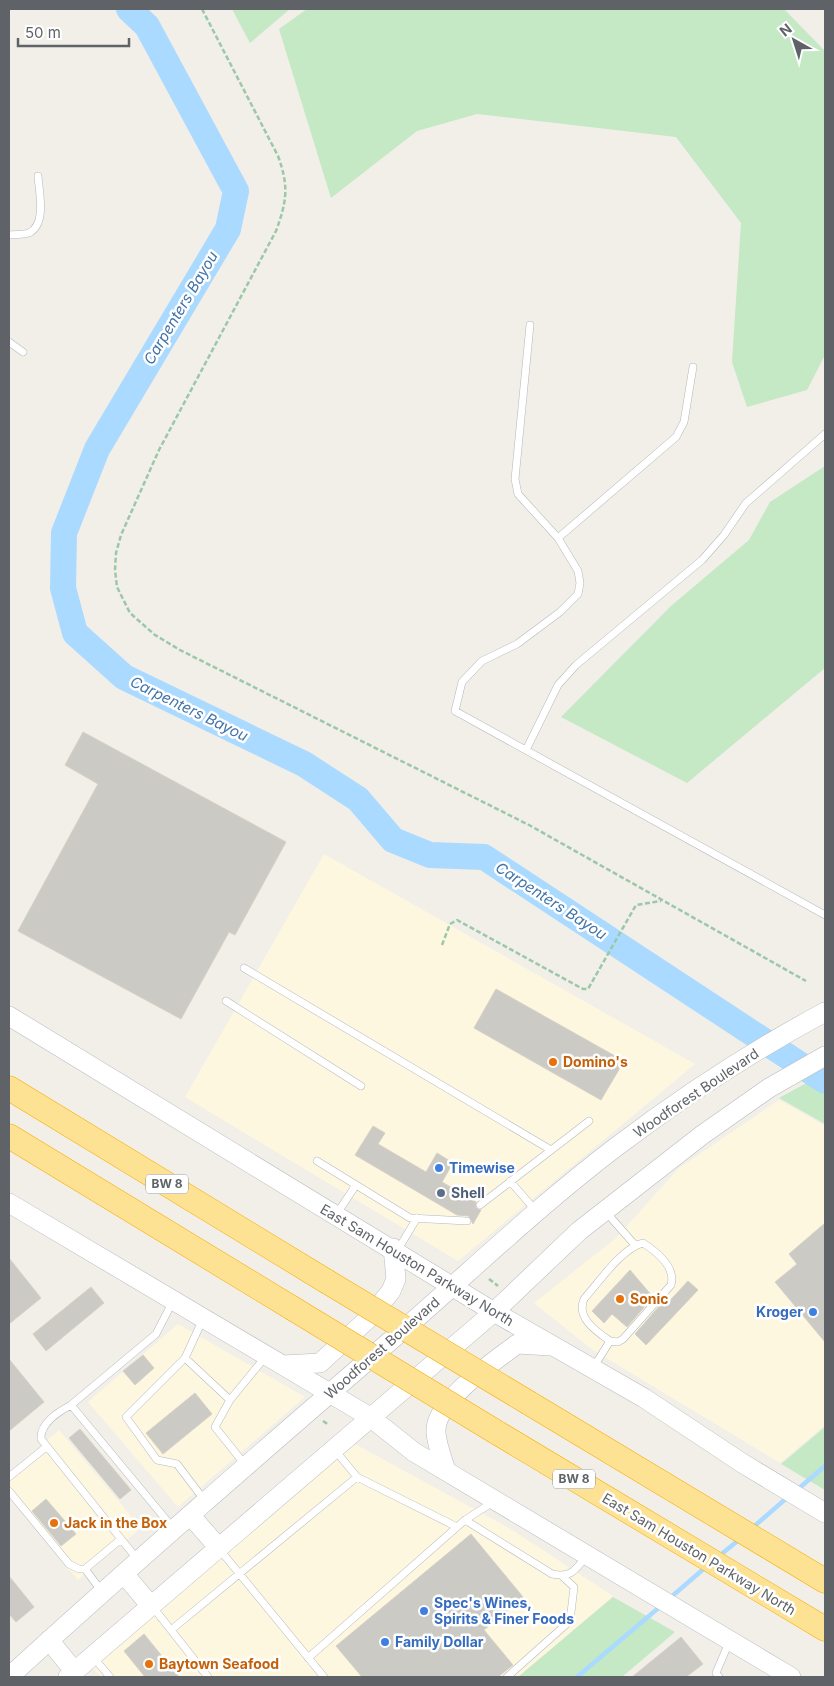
<svg xmlns="http://www.w3.org/2000/svg" width="834" height="1686" viewBox="0 0 834 1686" font-family="Inter,sans-serif">
	<style>
		.commercial { fill: #fef7e0 }
		.green { fill: #c5e8c5 }
		.lines { fill: none; stroke-linecap: round; stroke-linejoin: round }
		.stream { stroke: #aadaff; stroke-width: 4.5 }
		.river { stroke: #aadaff; stroke-width: 26 }
		.building { fill: #cccac5; stroke: #d6d1c6 }
		.service-casing { stroke: #b5b8bc; stroke-width: 8 }
		.secondary-casing { stroke: #b6babf; stroke-width: 20 }
		.motorway-casing { stroke: #f9ab00; stroke-width: 25 }
		.path { stroke: #9cc7a9; stroke-width: 2.5; stroke-dasharray: 5 2.5; stroke-linecap: butt }
		.service { stroke: #fff; stroke-width: 7 }
		.secondary { stroke: #fff; stroke-width: 19 }
		.motorway { stroke: #fde293; stroke-width: 24 }
		.motorway-bridge-casing { stroke: #f9ab00; stroke-width: 25; stroke-linecap: butt }
		.motorway-bridge { stroke: #fde293; stroke-width: 24 }
		.food-dot { fill: #e8710a; stroke: #fff; stroke-width: 2 }
		.shop-dot { fill: #3f7fe0; stroke: #fff; stroke-width: 2 }
		.service-dot { fill: #5c6f8a; stroke: #fff; stroke-width: 2 }
		.labels { text-anchor: middle; stroke-width: 5; stroke-linejoin: round; paint-order: stroke }
		.shield { fill: #fff; stroke: #8f9295; stroke-width: 1 }
		.shield-label { font-size: 12px; font-weight: bold; fill: #5f6368 }
		.food-label { font-size: 14px; font-weight: bold; fill: #c56008; stroke: #fff; text-anchor: start }
		.street-label { font-size: 14px; fill: #5f6368; stroke: #fff }
		.shop-label { font-size: 14px; font-weight: bold; fill: #366cbe; stroke: #fff; text-anchor: start }
		.service-label { font-size: 14px; font-weight: bold; fill: #4e5e75; stroke: #fff; text-anchor: start }
		.water-label { font-size: 15px; font-style: italic; fill: #4174aa; stroke: #fff }
	</style>
	<rect width="100%" height="100%" fill="#f1efe8"/>
	<path class="commercial" d="M324,854L695,1064L458,1261L185,1097Z
		M779,1100L825,1126V1425L780,1463L593,1350L534,1303L615,1239L679,1168Z
		M178,1324L305,1397L178,1507L88,1402Z
		M59,1430L141,1528L78,1580L9,1497V1473Z
		M355,1444L509,1528L613,1596L518,1677H101L90,1665Z"/>
	<path class="green" d="M232,9H290L250,43Z
		M307,9H784L825,51V355L807,390L747,407L732,362L741,223L676,137L477,114L417,131L331,198L279,29Z
		M825,466V668L687,783L561,717L671,606L749,540L770,502Z
		M825,1073V1124L779,1098Z
		M825,1427V1490L781,1464Z
		M613,1597L675,1632L622,1677H518Z"/>
	<g class="lines">
		<path class="stream" d="M797,1490L825,1466
			M751,1529L789,1496
			M719,1556L740,1539
			M670,1598L707,1566
			M577,1677L662,1605"/>
		<path class="river" d="M129,9L147,26L236,191L228,229L97,449L64,533L63,588L75,633L124,677L304,764L358,799L393,840L430,855L484,857L825,1081"/>
	</g>
	<path class="building" d="M83,732L286,842L235,935L229,932L181,1019L18,931L98,784L65,765Z
		M496,989L624,1061L601,1100L474,1028Z
		M373,1126L385,1133L378,1144L426,1172L437,1153L453,1163L442,1182L476,1202V1208L481,1210L473,1224L469,1216L457,1215L355,1155Z
		M825,1223V1342L775,1282L797,1264L789,1254Z
		M9,1258L41,1298L9,1324Z
		M630,1270L653,1297L627,1327L612,1314L604,1323L592,1311Z
		M688,1281L698,1290L646,1345L635,1334L661,1304L664,1307Z
		M91,1287L104,1303L46,1351L33,1334Z
		M143,1355L154,1368L135,1385L123,1371Z
		M9,1359L44,1402L9,1431Z
		M195,1393L212,1414L163,1454L146,1433Z
		M80,1429L131,1490L120,1499L69,1438Z
		M46,1499L76,1534L61,1546L32,1511Z
		M471,1534L523,1597L484,1630L513,1665L498,1677H362L336,1646Z
		M9,1576L34,1607L16,1622L9,1614Z
		M144,1634L179,1677H145L124,1651Z
		M681,1637L703,1664L686,1677H632Z"/>
	<g class="lines">
		<g class="service-casing">
			<path id="service" d="M9,235C15,234 23,235 29,233C47,224 39,192 38,176
				M530,325L515,479L518,494L558,538L578,571L580,583L578,594L560,612L517,644L482,661L462,682L455,711L825,915
				M9,342L23,352
				M558,538L676,437L684,422L693,367
				M526,750L558,685L576,665L702,560L724,535L746,503L825,434
				M244,968L551,1150
				M226,1001L361,1086
				M317,1161L410,1218L467,1221
				M510,1181L536,1211
				M480,1205L589,1121
				M605,1211L635,1245
				M336,1215L356,1185
				M643,1243C657,1252 676,1267 671,1285L623,1339L618,1342L610,1341C596,1331 576,1318 584,1299C599,1282 622,1248 643,1243Z
				M397,1251L417,1218
				M203,1319L185,1358L126,1417L157,1460L177,1464L205,1501
				M185,1358L230,1400
				M593,1368L610,1341
				M71,1405C58,1412 40,1423 41,1439L121,1539
				M334,1449L357,1477L457,1527
				M246,1466L215,1427L230,1400L266,1356
				M9,1477L45,1448
				M9,1491L69,1564L79,1569H85
				M465,1520L552,1574C571,1578 574,1571 586,1557
				M173,1528L71,1405L156,1334L173,1301
				M220,1550L324,1677
				M103,1593L85,1569L121,1539L138,1560
				M152,1606L208,1677
				M171,1630L357,1477
				M93,1657L110,1677
				M308,1658L465,1520L493,1502
				M507,1677L570,1621L574,1587L563,1577
				M719,1677L716,1673L730,1640"/>
		</g>
		<g class="secondary-casing">
			<path id="secondary" d="M9,1016L494,1312L644,1398L742,1463L825,1513
				M9,1203L370,1417L414,1452L791,1677
				M283,1365L320,1363L369,1318L391,1291L396,1279L393,1248
				M446,1470C442,1458 437,1445 436,1433C433,1402 495,1361 517,1344L550,1346
				M190,1515L219,1548
				M124,1574L151,1606
				M49,1640L75,1672
				M9,1677C138,1559 270,1445 403,1330C473,1269 541,1204 616,1147C682,1097 752,1051 825,1012
				M68,1677L494,1312L579,1231L702,1135L769,1088L825,1056"/>
		</g>
		<g class="motorway-casing">
			<path id="motorway" d="M9,1088L326,1281
				M9,1136L292,1308
				M529,1403L825,1581
				M496,1432L825,1629"/>
		</g>
		<path class="path" d="M202,9L278,156C289,186 287,201 276,231L159,450L121,535L116,553L115,570L117,587L130,613L155,635L180,650L529,825L806,981
			M442,945L450,924L457,920L583,989H588L636,905L661,901
			M489,1279L498,1286
			M323,1421L329,1425"/>
		<use href="#service" class="service"/>
		<use href="#secondary" class="secondary"/>
		<use href="#motorway" class="motorway"/>
		<g class="motorway-bridge-casing">
			<path id="motorway-bridge" d="M326,1281L529,1403
				M292,1308L496,1432"/>
		</g>
		<use href="#motorway-bridge" class="motorway-bridge"/>
	</g>
	<g class="food-dot">
		<circle cx="553" cy="1062" r="5"/>
		<circle cx="620" cy="1299" r="5"/>
		<circle cx="54" cy="1523" r="5"/>
		<circle cx="149" cy="1664" r="5"/>
	</g>
	<g class="shop-dot">
		<circle cx="439" cy="1168" r="5"/>
		<circle cx="813" cy="1312" r="5"/>
		<circle cx="424" cy="1611" r="5"/>
		<circle cx="385" cy="1642" r="5"/>
	</g>
	<circle class="service-dot" cx="441" cy="1193" r="5"/>
	<g class="labels">
		<g class="shield">
			<rect x="146" y="1174.5" width="42" height="19" rx="4"/>
			<rect x="553" y="1469.5" width="42" height="19" rx="4"/>
		</g>
		<g class="shield-label">
			<text x="167" y="1188">BW 8</text>
			<text x="574" y="1483">BW 8</text>
		</g>
		<g class="food-label">
			<text x="563" y="1067">Domino's</text>
			<text x="630" y="1304">Sonic</text>
			<text x="64" y="1528">Jack in the Box</text>
			<text x="159" y="1669">Baytown Seafood</text>
		</g>
		<g class="street-label">
			<text transform="translate(696 1093) rotate(-34)" y="5">Woodforest Boulevard</text>
			<text transform="translate(417 1265) rotate(31)" y="5">East Sam Houston Parkway North</text>
			<text transform="translate(382 1348) rotate(-41)" y="5">Woodforest Boulevard</text>
			<text transform="translate(699 1554) rotate(31)" y="5">East Sam Houston Parkway North</text>
		</g>
		<g class="shop-label">
			<text x="449" y="1173">Timewise</text>
			<text x="803" y="1317" text-anchor="end">Kroger</text>
			<text x="434" y="1608">Spec's Wines,<tspan x="434" dy="16">Spirits &amp; Finer Foods</tspan></text>
			<text x="395" y="1647">Family Dollar</text>
		</g>
		<g class="service-label">
			<text x="451" y="1198">Shell</text>
		</g>
		<g class="water-label">
			<text transform="translate(181 308) rotate(-59)" y="5">Carpenters Bayou</text>
			<text transform="translate(189 709) rotate(26)" y="5">Carpenters Bayou</text>
			<text transform="translate(551 901) rotate(33)" y="5">Carpenters Bayou</text>
		</g>
	</g>
	<rect width="834" height="1686" fill="none" stroke="#5f6368" stroke-width="20"/>
	<g transform="translate(794 40) rotate(321)" stroke="#ffffff" stroke-width="4" paint-order="stroke">
	<path d="M0-4L9 19L0 12L-9 19Z" fill="#5f6368"/>
	<text y="-8" font-size="14" font-weight="bold" text-anchor="middle" fill="#5f6368">N</text>
	</g>
	<path d="M18 38v8h111v-8" fill="none" stroke="#5f6368" stroke-width="2.5"/>
	<text x="25" y="38" font-size="15" fill="#5f6368" stroke="#ffffff" stroke-width="4" paint-order="stroke">50 m</text>
</svg>
